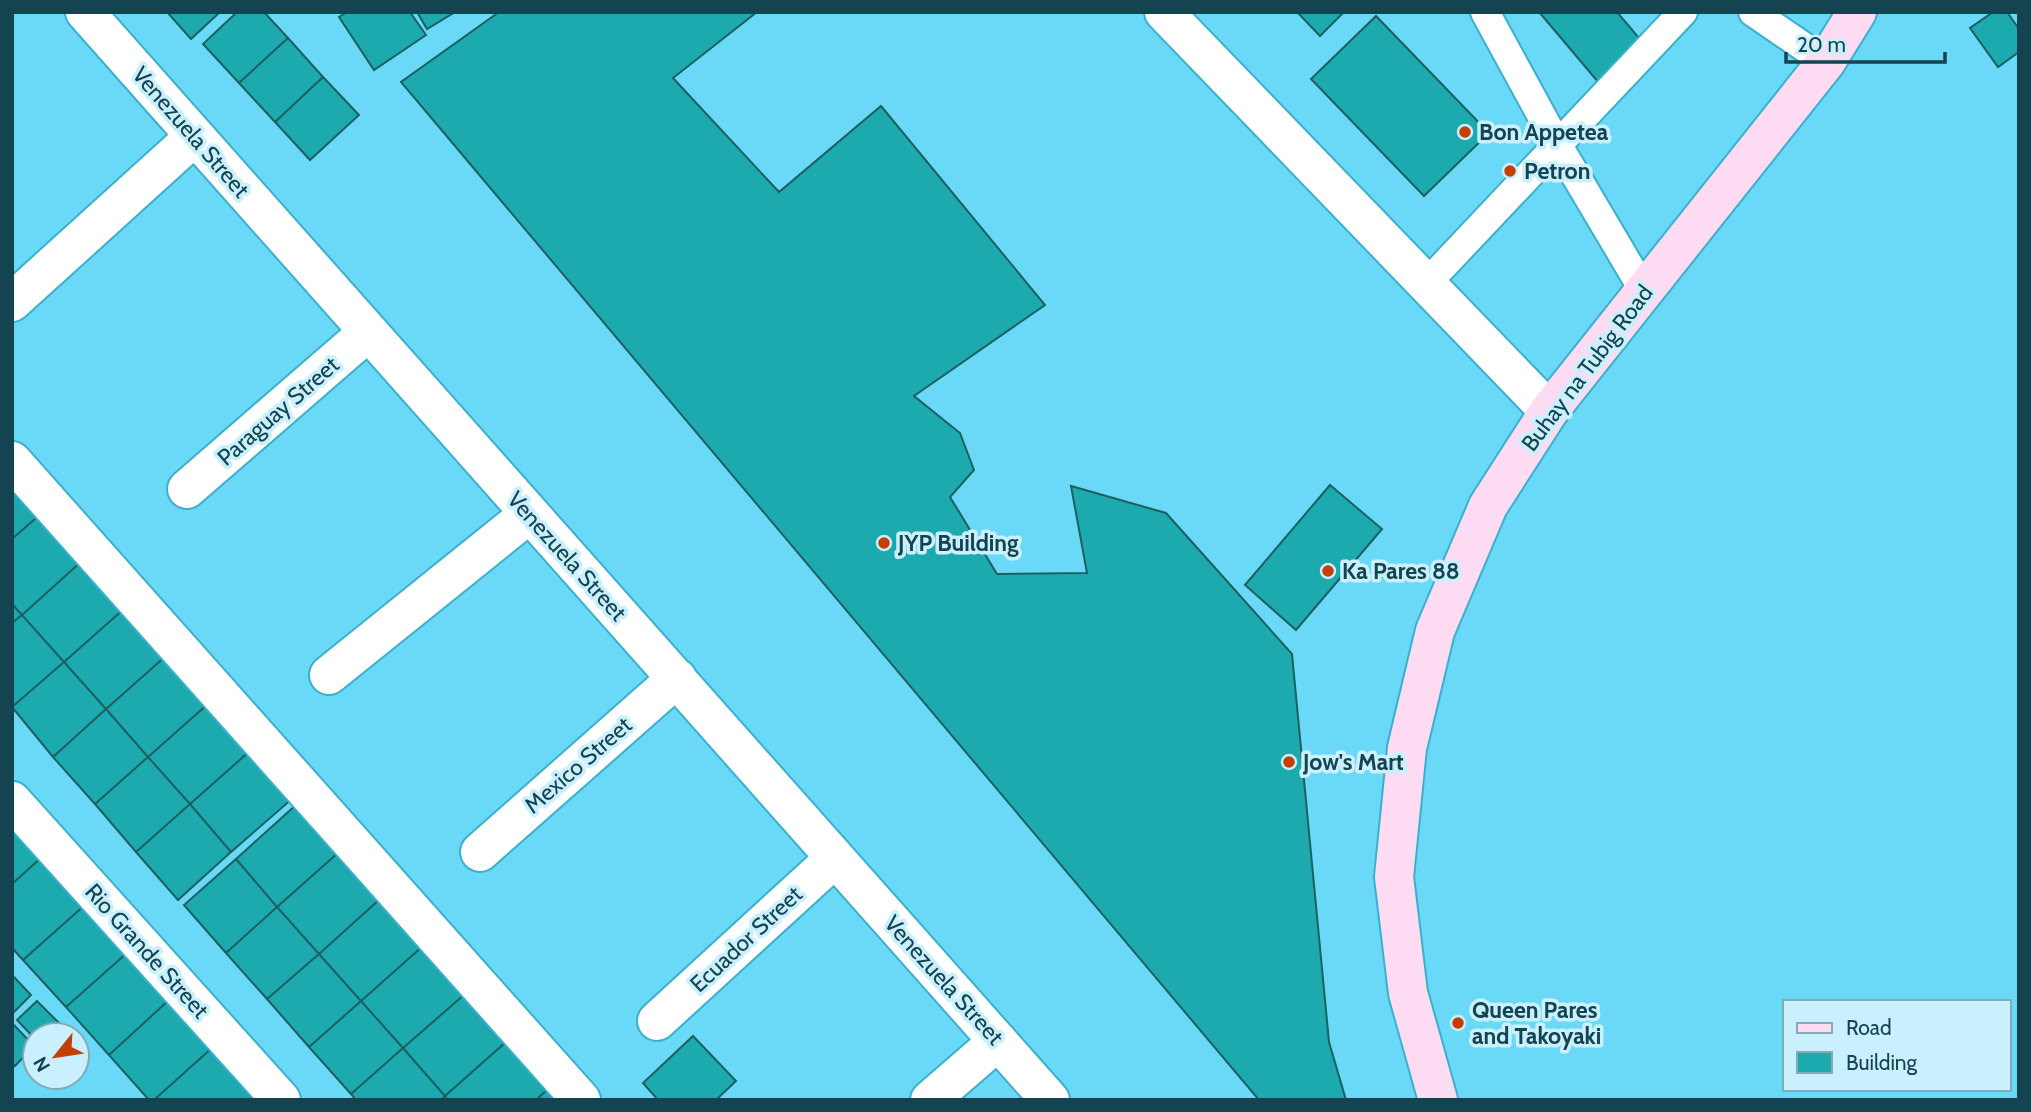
<svg xmlns="http://www.w3.org/2000/svg" width="2031" height="1112" viewBox="0 0 2031 1112" font-family="Cabin,sans-serif">
	<style>
		.building { fill: #1caaae; stroke: #1c6062; stroke-width: 2 }
		.lines { fill: none; stroke-linecap: round; stroke-linejoin: round }
		.lane-casing { stroke: #3bb0cd; stroke-width: 32 }
		.street-casing { stroke: #3bb0cd; stroke-width: 42 }
		.secondary-casing { stroke: #3bb0cd; stroke-width: 42 }
		.lane { stroke: #fff; stroke-width: 28 }
		.street { stroke: #fff; stroke-width: 38 }
		.secondary { stroke: #fcdbf3; stroke-width: 38 }
		.poi-dot { fill: #c63f02; stroke: #c9f0fc; stroke-width: 2.5 }
		.labels { text-anchor: middle; stroke-width: 7; stroke-linejoin: round; paint-order: stroke }
		.street-label { font-size: 23px; fill: #134450; stroke: #c9f0fc }
		.poi-label { font-size: 23px; font-weight: bold; fill: #134450; stroke: #c9f0fc; text-anchor: start }
	</style>
	<rect width="100%" height="100%" fill="#6ad9f7"/>
	<path class="building" d="M167,12H220L191,39Z
		M237,12H264L288,38L239,83L203,44Z
		M347,12H410L426,35L374,70L339,17Z
		M417,12H455L427,29Z
		M499,12H757L673,78L779,192L881,106L1045,305L914,396L960,433L974,470L950,497L997,574L1087,573L1071,486L1166,513L1292,654L1329,1042L1346,1100H1259L401,82Z
		M1297,12H1344L1320,36Z
		M1539,12H1617L1645,45L1599,83Z
		M1993,12H2007L2019,29V52L1998,67L1970,28Z
		M1376,16L1489,133L1424,196L1311,79Z
		M288,38L323,77L275,122L239,83Z
		M323,77L359,115L310,160L275,122Z
		M12,479L42,513L12,539Z
		M1330,485L1382,529L1296,630L1245,585Z
		M42,513L83,560L22,615L12,604V539Z
		M83,560L125,608L64,662L22,615Z
		M12,604L22,615L12,623Z
		M125,608L167,655L106,709L64,662Z
		M22,615L64,662L12,707V623Z
		M167,655L209,703L148,757L106,709Z
		M64,662L106,709L53,757L12,707Z
		M209,703L251,750L190,804L148,757Z
		M106,709L148,757L95,804L53,757Z
		M251,750L293,798L231,852L190,804Z
		M148,757L190,804L136,852L95,804Z
		M190,804L231,852L178,900L136,852Z
		M297,804L339,852L277,907L236,859Z
		M12,822L43,856L12,884Z
		M339,852L380,899L319,954L277,907Z
		M43,856L86,904L23,960L12,948V884Z
		M236,859L277,907L226,953L184,905Z
		M380,899L423,946L361,1001L319,954Z
		M86,904L128,952L66,1007L23,960Z
		M277,907L319,954L267,999L226,953Z
		M423,946L465,994L403,1048L361,1001Z
		M128,952L170,999L109,1055L66,1007Z
		M319,954L361,1001L309,1047L267,999Z
		M12,975L31,995L12,1014Z
		M465,994L506,1042L445,1096L403,1048Z
		M170,999L213,1047L154,1100H149L109,1055Z
		M37,1001L59,1023L47,1035H35V1039L17,1020Z
		M361,1001L403,1048L351,1094L309,1047Z
		M13,1024L34,1046L15,1066L12,1063Z
		M693,1036L736,1081L716,1100H658L643,1083Z
		M506,1042L548,1089L536,1100H448L445,1096Z
		M213,1047L256,1094L249,1100H154Z
		M403,1048L445,1096L441,1100H356L351,1094Z
		M548,1089L557,1100H536Z"/>
	<g class="lines">
		<g class="lane-casing">
			<path id="lane" d="M1485,12L1557,144L1644,291
				M1753,12L1826,62
				M1427,283L1683,12"/>
		</g>
		<g class="street-casing">
			<path id="street" d="M85,12L1050,1100
				M1164,12L1549,411
				M12,302L194,137
				M12,461L581,1100
				M187,489L368,332
				M329,675L529,514
				M12,801L281,1100
				M480,852L677,678
				M657,1021L835,858
				M930,1100L998,1041"/>
		</g>
		<g class="secondary-casing">
			<path id="secondary" d="M1438,1100L1408,993L1394,877L1407,748L1435,631L1488,506L1549,411L1826,62L1857,12"/>
		</g>
		<use href="#lane" class="lane"/>
		<use href="#street" class="street"/>
		<use href="#secondary" class="secondary"/>
	</g>
	<g class="poi-dot">
		<circle cx="1465" cy="132" r="7"/>
		<circle cx="1510" cy="171" r="7"/>
		<circle cx="884" cy="543" r="7"/>
		<circle cx="1328" cy="571" r="7"/>
		<circle cx="1289" cy="762" r="7"/>
		<circle cx="1458" cy="1023" r="7"/>
	</g>
	<g class="labels">
		<g class="street-label">
			<text transform="translate(191 132) rotate(49)" y="8">Venezuela Street</text>
			<text transform="translate(1587 368) rotate(-53)" y="8">Buhay na Tubig Road</text>
			<text transform="translate(278 411) rotate(-41)" y="8">Paraguay Street</text>
			<text transform="translate(567 556) rotate(48)" y="8">Venezuela Street</text>
			<text transform="translate(578 765) rotate(-41)" y="8">Mexico Street</text>
			<text transform="translate(746 939) rotate(-43)" y="8">Ecuador Street</text>
			<text transform="translate(147 951) rotate(48)" y="8">Rio Grande Street</text>
			<text transform="translate(944 980) rotate(48)" y="8">Venezuela Street</text>
		</g>
		<g class="poi-label">
			<text x="1479" y="140">Bon Appetea</text>
			<text x="1524" y="179">Petron</text>
			<text x="898" y="551">JYP Building</text>
			<text x="1342" y="579">Ka Pares 88</text>
			<text x="1303" y="770">Jow's Mart</text>
			<text x="1472" y="1018">Queen Pares<tspan x="1472" dy="26">and Takoyaki</tspan></text>
		</g>
	</g>
	<rect width="2031" height="1112" fill="none" stroke="#134450" stroke-width="28"/>
	<rect x="1783" y="1000" width="228" height="91" fill="#c9f0fc" stroke="#80abb7" stroke-width="2"/>
	<rect x="1797" y="1023" width="35" height="10" fill="#fcdbf3" stroke="#80abb7" stroke-width="2"/>
	<text x="1846" y="1035" font-size="21" fill="#134450">Road</text>
	<rect x="1797" y="1052" width="35" height="21" fill="#1caaae" stroke="#80abb7" stroke-width="2"/>
	<text x="1846" y="1070" font-size="21" fill="#134450">Building</text>
	<g transform="translate(56 1056) rotate(240)"><circle r="33" fill="#c9f0fc" stroke="#80abb7" stroke-width="2"/>
	<path d="M0-5L12 26L0 18L-12 26Z" fill="#c63f02"/>
	<text y="-10" font-size="19" font-weight="bold" text-anchor="middle" fill="#134450">N</text>
	</g>
	<path d="M1786 52v10h159v-10" fill="none" stroke="#134450" stroke-width="3.5"/>
	<text x="1797" y="52" font-size="21" fill="#134450" stroke="#c9f0fc" stroke-width="5" paint-order="stroke">20 m</text>
</svg>
